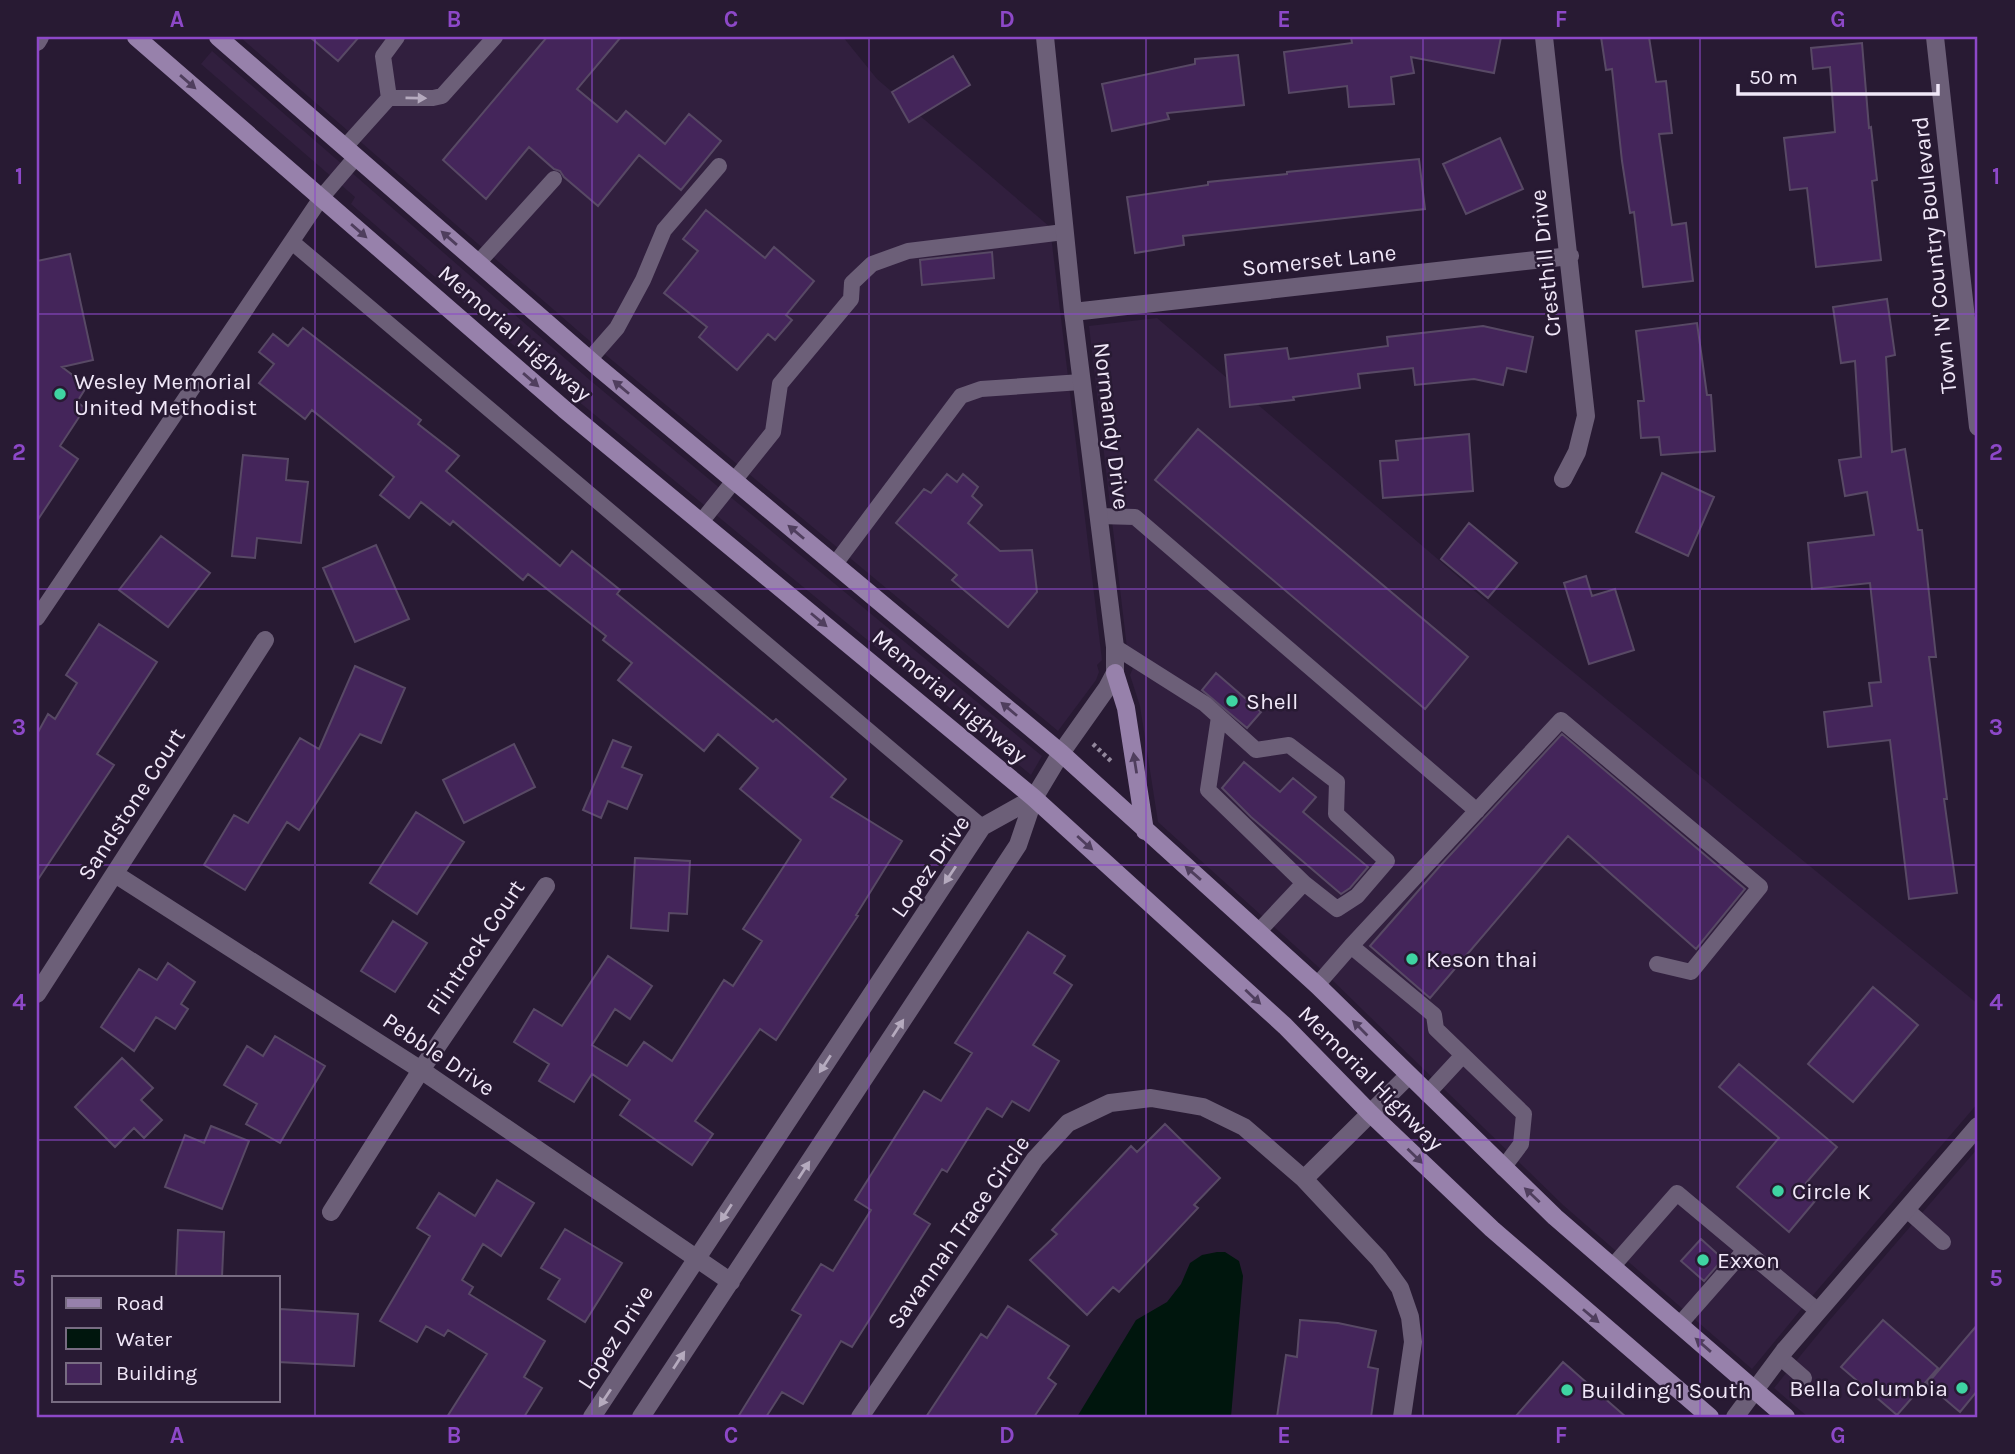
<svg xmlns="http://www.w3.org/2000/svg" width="2015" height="1454" viewBox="0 0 2015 1454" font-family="Karla,sans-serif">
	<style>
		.built { fill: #311f3e }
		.water { fill: #00160d }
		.building { fill: #44255a; stroke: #584965; stroke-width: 2 }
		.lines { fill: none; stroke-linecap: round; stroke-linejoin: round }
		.path { stroke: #93889d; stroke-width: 4.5; stroke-dasharray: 3.5 3.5; stroke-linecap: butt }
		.service { stroke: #6c5f78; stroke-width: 16 }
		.minor { stroke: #6c5f78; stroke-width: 18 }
		.tertiary { stroke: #6c5f78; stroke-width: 18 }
		.secondary { stroke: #9781ab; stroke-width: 18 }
		.oneway { fill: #4f3e5d }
		.oneway2 { fill: #b5aabe }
		.grid { fill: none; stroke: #8d48c8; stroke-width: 2; stroke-opacity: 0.55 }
		.poi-dot { fill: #3fd4a2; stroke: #281a33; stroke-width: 2.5 }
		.labels { text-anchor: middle; stroke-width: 5; stroke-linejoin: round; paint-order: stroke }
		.street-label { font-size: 23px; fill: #f0e7f8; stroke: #281a33 }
		.poi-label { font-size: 23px; fill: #f0e7f8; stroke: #281a33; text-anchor: start }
		.neatline { fill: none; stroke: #8d48c8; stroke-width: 2.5 }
		.grid-label { font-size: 23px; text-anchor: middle; font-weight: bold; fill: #8d48c8 }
	</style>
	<rect width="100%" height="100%" fill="#281a33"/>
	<path class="built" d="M240,37H843L877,79L1050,227L1102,660L1097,665L1099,672L1096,680L1058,731L607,356Z
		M212,51L591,381L1042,756L1031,775L572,396L351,204L355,197L201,64Z
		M1157,318L1490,604L1978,1004V1103L1808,1301L1752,1369L1563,1205L1325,973L1158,822L1140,706L1130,675L1133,668L1129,665L1089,326Z
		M1978,1148V1417H1808L1774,1388L1828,1322Z"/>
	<path class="water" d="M1217,1252H1225L1239,1261L1243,1276L1231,1417H1077L1136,1320L1167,1302L1181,1284L1190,1263L1202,1255Z"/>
	<path class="building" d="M310,37H359L338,61Z
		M547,37H621L577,89L617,122L626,111L665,144L689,114L721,141L681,190L639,155L598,206L564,177L560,171L554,169L529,147L486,199L443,160Z
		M1351,37H1501L1494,73L1411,57L1414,73L1391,77L1394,104L1349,107L1347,86L1289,93L1284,52L1352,43Z
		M1601,37H1649L1656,82L1666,81L1672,133L1659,134L1672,225L1686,223L1693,281L1643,287L1634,212L1630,213L1622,161L1612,69L1606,70Z
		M1862,43L1869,128L1871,127L1877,180L1872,181L1881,260L1816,267L1807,188L1790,190L1784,138L1835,132L1830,67L1813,69L1811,48Z
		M1238,55L1244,105L1167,113L1169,119L1112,131L1102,84L1195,64V59Z
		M953,56L970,85L909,122L892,92Z
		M1500,138L1523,189L1466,214L1443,164Z
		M1419,159L1425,209L1183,236L1184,245L1135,253L1127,197L1208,185V182L1287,174V172Z
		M706,210L765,258L774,247L814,281L786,315L792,320L775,340L768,334L737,370L699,337L707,327L664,293L698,251L683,239Z
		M992,252L994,278L922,285L920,260Z
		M70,254L93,360L62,367L87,386L77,402L85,408L60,446L78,459L37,521V261Z
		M1887,299L1895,355L1886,357L1892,452L1905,449L1918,530H1922L1936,657H1929L1947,799H1944L1957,893L1909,899L1890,740L1828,747L1824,712L1872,706L1869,683L1881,682L1870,583L1812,589L1808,543L1874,535L1867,492L1845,496L1839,460L1861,457L1855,361L1841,363L1833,307Z
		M1697,323L1707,395H1711L1715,451L1661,455L1659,437L1641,438L1638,401H1644L1636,331Z
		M1483,326L1533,337L1526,372L1507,368L1503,385L1474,379L1415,385L1413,368L1358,374L1360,388L1293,397L1294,400L1230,407L1225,355L1287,348L1289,359L1388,346L1387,337Z
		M303,328L421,420L418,424L459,456L446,471L560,566L572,551L620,590L617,594L773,722L776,719L846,779L831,797L902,841L856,915L858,916L776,1040L760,1029L695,1121L713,1134L692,1165L620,1115L630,1100L592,1074L574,1102L539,1081L549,1064L514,1042L534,1009L562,1026L608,956L652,986L630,1019L615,1009L592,1045L627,1066L644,1042L672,1061L724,980L733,986L762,941L743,929L801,840L740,789L758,768L718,734L704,751L618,680L632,663L603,640L606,636L528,574L523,580L453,521L450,525L421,502L409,518L380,495L394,477L312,410L305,419L259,383L274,364L259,352L273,334L288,346Z
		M1198,429L1468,657L1425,709L1155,480Z
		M1469,434L1473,491L1383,498L1380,461L1398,460L1396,441Z
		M243,455L288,459L286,480L308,482L301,543L257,538L255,558L232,556Z
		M1662,473L1714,497L1688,556L1636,532Z
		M947,474L957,482L963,474L978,487L972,496L982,505L968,523L1000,551L1032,550L1037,592L1008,627L952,580L957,575L896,523L924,489L931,493Z
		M1469,523L1517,563L1488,598L1441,559Z
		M161,536L210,573L168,627L119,590Z
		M376,545L409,619L355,642L323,568Z
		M1586,576L1592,596L1615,589L1634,650L1589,664L1564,583Z
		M99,624L157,662L97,754L114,765L37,881V734L48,714L55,719L77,683L66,675Z
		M355,666L405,688L381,743L360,734L299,830L287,822L245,890L204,865L234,815L248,823L300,738L319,749Z
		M1216,673L1261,712L1247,728L1202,690Z
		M1562,734L1745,889L1696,949L1568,836L1430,998L1370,946L1439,867Z
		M613,740L631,747L622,767L642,775L627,809L608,801L601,818L583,810Z
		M514,744L535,787L464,823L443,780Z
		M1244,762L1280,792L1293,778L1316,797L1303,812L1368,867L1350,888L1341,894L1251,817L1222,788Z
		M416,812L464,842L417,914L370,883Z
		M635,858L690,861L687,914L669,913L668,931L631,928Z
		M393,921L427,943L395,992L361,971Z
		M1028,932L1065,956L1054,973L1072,985L1033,1045L1059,1061L1029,1111L1012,1101L1002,1117L987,1108L947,1172L942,1169L914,1214L930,1224L852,1347L841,1341L803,1404L782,1392L766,1417H738L801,1315L792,1310L821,1264L833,1271L871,1210L855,1200L924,1091L941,1101L972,1053L955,1043Z
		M168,963L195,982L181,1004L188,1009L175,1029L156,1017L134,1051L101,1027L139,969L157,980Z
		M1873,987L1918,1025L1853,1102L1808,1064Z
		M275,1036L325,1066L280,1143L246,1124L257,1104L224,1085L247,1046L263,1056Z
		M122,1058L153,1088L141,1100L162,1120L144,1138L134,1128L115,1147L75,1107Z
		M1739,1064L1837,1147L1806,1183L1820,1195L1789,1232L1737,1187L1779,1138L1719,1087Z
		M1165,1124L1220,1178L1194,1205L1198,1208L1119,1292L1113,1287L1087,1315L1030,1260L1057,1234L1052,1230L1131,1146L1137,1152Z
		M211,1126L249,1141L222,1209L165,1187L185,1135L204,1143Z
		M497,1180L534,1203L501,1256L483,1244L462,1280L473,1287L469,1294L545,1341L524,1377L542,1388L524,1417H447L487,1354L448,1330L444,1336L426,1326L417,1342L380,1321L430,1236L417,1228L439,1193L475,1216Z
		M565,1229L622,1263L585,1322L548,1299L560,1279L541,1268Z
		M178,1230L224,1232L222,1277H176Z
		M1701,1239L1723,1259L1704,1281L1681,1261Z
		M1008,1306L1069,1346L1048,1378L1056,1384L1034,1417H926L981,1334L987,1338Z
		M280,1309L358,1314L354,1366L278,1362Z
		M1300,1320L1338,1323L1376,1331L1368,1367L1378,1369L1371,1417H1277L1286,1355L1297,1357Z
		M1883,1320L1938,1368L1897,1415L1841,1367Z
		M1978,1324V1390L1960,1412L1927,1384Z
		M1563,1362L1626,1417H1515Z"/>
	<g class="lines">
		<path class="path" d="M1093,744L1112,762"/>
		<path class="service" d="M397,37L383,56L389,98H433L442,96L495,37
			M345,147L389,98
			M292,242L982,827
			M478,263L554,179
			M589,360L617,328L643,280L664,230L719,166
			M1099,516L1135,517L1477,811
			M701,522L773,432L780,384L851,299L852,283L872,264L908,251L1064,232
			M835,564L961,396L981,389L1081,382
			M37,618L321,198L356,157
			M1115,647L1205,704L1256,750L1289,745L1337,782L1336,814L1387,861L1357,896L1337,909L1304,883L1259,931
			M1219,717L1208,790L1304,883
			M1317,985L1351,946
			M1427,1094L1463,1055
			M1503,1168L1521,1144L1524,1114L1436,1029L1434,1015L1351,946L1561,720L1760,887L1691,972L1657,964
			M1906,1209L1943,1242
			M1612,1267L1677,1193L1818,1311
			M1679,1325L1744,1251
			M1780,1357L1804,1378"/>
		<path class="minor" d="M1544,37L1586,416L1577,452L1563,479
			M37,42L40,37
			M1073,312L1570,256
			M115,874L421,1070L731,1282
			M37,994L265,640
			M1304,1179L1408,1076
			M331,1212L421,1070L546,886
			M592,1417L982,827L1034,798
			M641,1417L1018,845L1034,798L1061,753L1107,688L1115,673V647L1073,312L1045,37
			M860,1417L1035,1159L1068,1123L1110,1103L1151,1098L1203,1107L1244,1127L1304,1179L1379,1259L1400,1288L1410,1317L1413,1342L1402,1417"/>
		<path class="tertiary" d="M1935,37L1978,427
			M1735,1417L1784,1351L1978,1126"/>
		<path class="secondary" d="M136,37L564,409L1034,798L1285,1026L1370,1113L1492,1229L1710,1417
			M218,37L599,368L1061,753L1317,985L1555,1217L1786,1417
			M1115,673L1126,708L1145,831"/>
	</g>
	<defs><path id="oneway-solid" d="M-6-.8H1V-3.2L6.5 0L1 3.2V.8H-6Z" transform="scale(1.75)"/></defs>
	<g class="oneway">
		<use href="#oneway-solid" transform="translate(188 82) rotate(41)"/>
		<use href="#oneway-solid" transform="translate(359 231) rotate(41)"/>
		<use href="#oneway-solid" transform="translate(449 238) rotate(-139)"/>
		<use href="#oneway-solid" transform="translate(531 380) rotate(41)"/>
		<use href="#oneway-solid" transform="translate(621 387) rotate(-140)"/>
		<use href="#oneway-solid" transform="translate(796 532) rotate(-140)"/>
		<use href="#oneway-solid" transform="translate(819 620) rotate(40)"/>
		<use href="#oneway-solid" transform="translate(1009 709) rotate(-140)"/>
		<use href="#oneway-solid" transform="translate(1135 763) rotate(-99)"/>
		<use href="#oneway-solid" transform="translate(1085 843) rotate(42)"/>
		<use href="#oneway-solid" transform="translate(1193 873) rotate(-139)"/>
		<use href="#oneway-solid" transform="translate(1253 997) rotate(43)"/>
		<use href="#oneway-solid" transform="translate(1360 1028) rotate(-135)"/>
		<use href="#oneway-solid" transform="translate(1415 1156) rotate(44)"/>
		<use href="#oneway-solid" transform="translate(1532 1195) rotate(-137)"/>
		<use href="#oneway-solid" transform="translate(1591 1316) rotate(40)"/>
		<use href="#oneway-solid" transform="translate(1703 1345) rotate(-139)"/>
	</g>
	<g class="oneway2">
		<use href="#oneway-solid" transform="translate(416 98) rotate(1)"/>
		<use href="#oneway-solid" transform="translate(950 875) rotate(124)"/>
		<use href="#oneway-solid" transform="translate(898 1028) rotate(-57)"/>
		<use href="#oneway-solid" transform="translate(825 1064) rotate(123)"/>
		<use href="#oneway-solid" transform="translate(804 1170) rotate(-57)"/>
		<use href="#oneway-solid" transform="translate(726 1213) rotate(123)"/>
		<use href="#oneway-solid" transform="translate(679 1360) rotate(-57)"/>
		<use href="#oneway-solid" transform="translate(605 1398) rotate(124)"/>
	</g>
	<path class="grid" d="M315,37V1417M592,37V1417M869,37V1417M1146,37V1417M1423,37V1417M1700,37V1417M37,314H1978M37,589H1978M37,865H1978M37,1140H1978"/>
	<g class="poi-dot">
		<circle cx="60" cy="394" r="7"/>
		<circle cx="1232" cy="701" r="7"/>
		<circle cx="1412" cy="959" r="7"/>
		<circle cx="1778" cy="1191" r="7"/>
		<circle cx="1703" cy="1260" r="7"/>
		<circle cx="1962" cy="1388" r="7"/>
		<circle cx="1567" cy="1390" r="7"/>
	</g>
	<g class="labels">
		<g class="street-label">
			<text transform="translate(1934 255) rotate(-96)" y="8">Town 'N' Country Boulevard</text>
			<text transform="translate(1319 260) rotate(-6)" y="8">Somerset Lane</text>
			<text transform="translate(1545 263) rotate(-96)" y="8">Cresthill Drive</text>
			<text transform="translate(515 333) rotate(41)" y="8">Memorial Highway</text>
			<text transform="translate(1112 426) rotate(83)" y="8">Normandy Drive</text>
			<text transform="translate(950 696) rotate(40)" y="8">Memorial Highway</text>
			<text transform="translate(131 804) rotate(-57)" y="8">Sandstone Court</text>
			<text transform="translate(930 866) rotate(-55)" y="8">Lopez Drive</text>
			<text transform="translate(475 947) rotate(-56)" y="8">Flintrock Court</text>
			<text transform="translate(439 1054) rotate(34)" y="8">Pebble Drive</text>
			<text transform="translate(1371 1078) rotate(45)" y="8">Memorial Highway</text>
			<text transform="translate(958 1232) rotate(-55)" y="8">Savannah Trace Circle</text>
			<text transform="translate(615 1337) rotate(-57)" y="8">Lopez Drive</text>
		</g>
		<g class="poi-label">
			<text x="74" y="389">Wesley Memorial<tspan x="74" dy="26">United Methodist</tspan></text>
			<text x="1246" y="709">Shell</text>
			<text x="1426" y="967">Keson thai</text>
			<text x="1792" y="1199">Circle K</text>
			<text x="1717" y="1268">Exxon</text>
			<text x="1948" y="1396" text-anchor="end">Bella Columbia</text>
			<text x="1581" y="1398">Building 1 South</text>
		</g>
	</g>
	<rect width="2015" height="1454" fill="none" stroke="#281a33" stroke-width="77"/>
	<rect x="52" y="1276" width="228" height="126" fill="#281a33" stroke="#786c82" stroke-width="2"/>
	<rect x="66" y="1298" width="35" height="10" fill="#9781ab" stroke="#786c82" stroke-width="2"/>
	<text x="116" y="1310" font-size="21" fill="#f0e7f8">Road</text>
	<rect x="66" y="1328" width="35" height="21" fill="#00160d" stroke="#786c82" stroke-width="2"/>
	<text x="116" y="1346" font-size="21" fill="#f0e7f8">Water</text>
	<rect x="66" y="1363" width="35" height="21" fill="#44255a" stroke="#786c82" stroke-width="2"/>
	<text x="116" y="1380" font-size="21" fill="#f0e7f8">Building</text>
	<path d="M1738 84v10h200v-10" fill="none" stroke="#f0e7f8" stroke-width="3.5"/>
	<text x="1749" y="84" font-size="21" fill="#f0e7f8" stroke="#281a33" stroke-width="5" paint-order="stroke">50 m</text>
	<rect x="38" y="38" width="1938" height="1378" class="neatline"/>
	<g class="grid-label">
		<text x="177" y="27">A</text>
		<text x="454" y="27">B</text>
		<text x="731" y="27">C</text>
		<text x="1007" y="27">D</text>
		<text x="1284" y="27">E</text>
		<text x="1561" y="27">F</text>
		<text x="1838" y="27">G</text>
		<text x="19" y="184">1</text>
		<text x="1996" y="184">1</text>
		<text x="19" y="460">2</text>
		<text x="1996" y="460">2</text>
		<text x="19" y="735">3</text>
		<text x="1996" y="735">3</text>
		<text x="19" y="1010">4</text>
		<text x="1996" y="1010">4</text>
		<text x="19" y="1286">5</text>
		<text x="1996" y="1286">5</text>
		<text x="177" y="1443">A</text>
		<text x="454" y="1443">B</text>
		<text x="731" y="1443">C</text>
		<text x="1007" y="1443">D</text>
		<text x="1284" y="1443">E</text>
		<text x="1561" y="1443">F</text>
		<text x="1838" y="1443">G</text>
	</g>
</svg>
